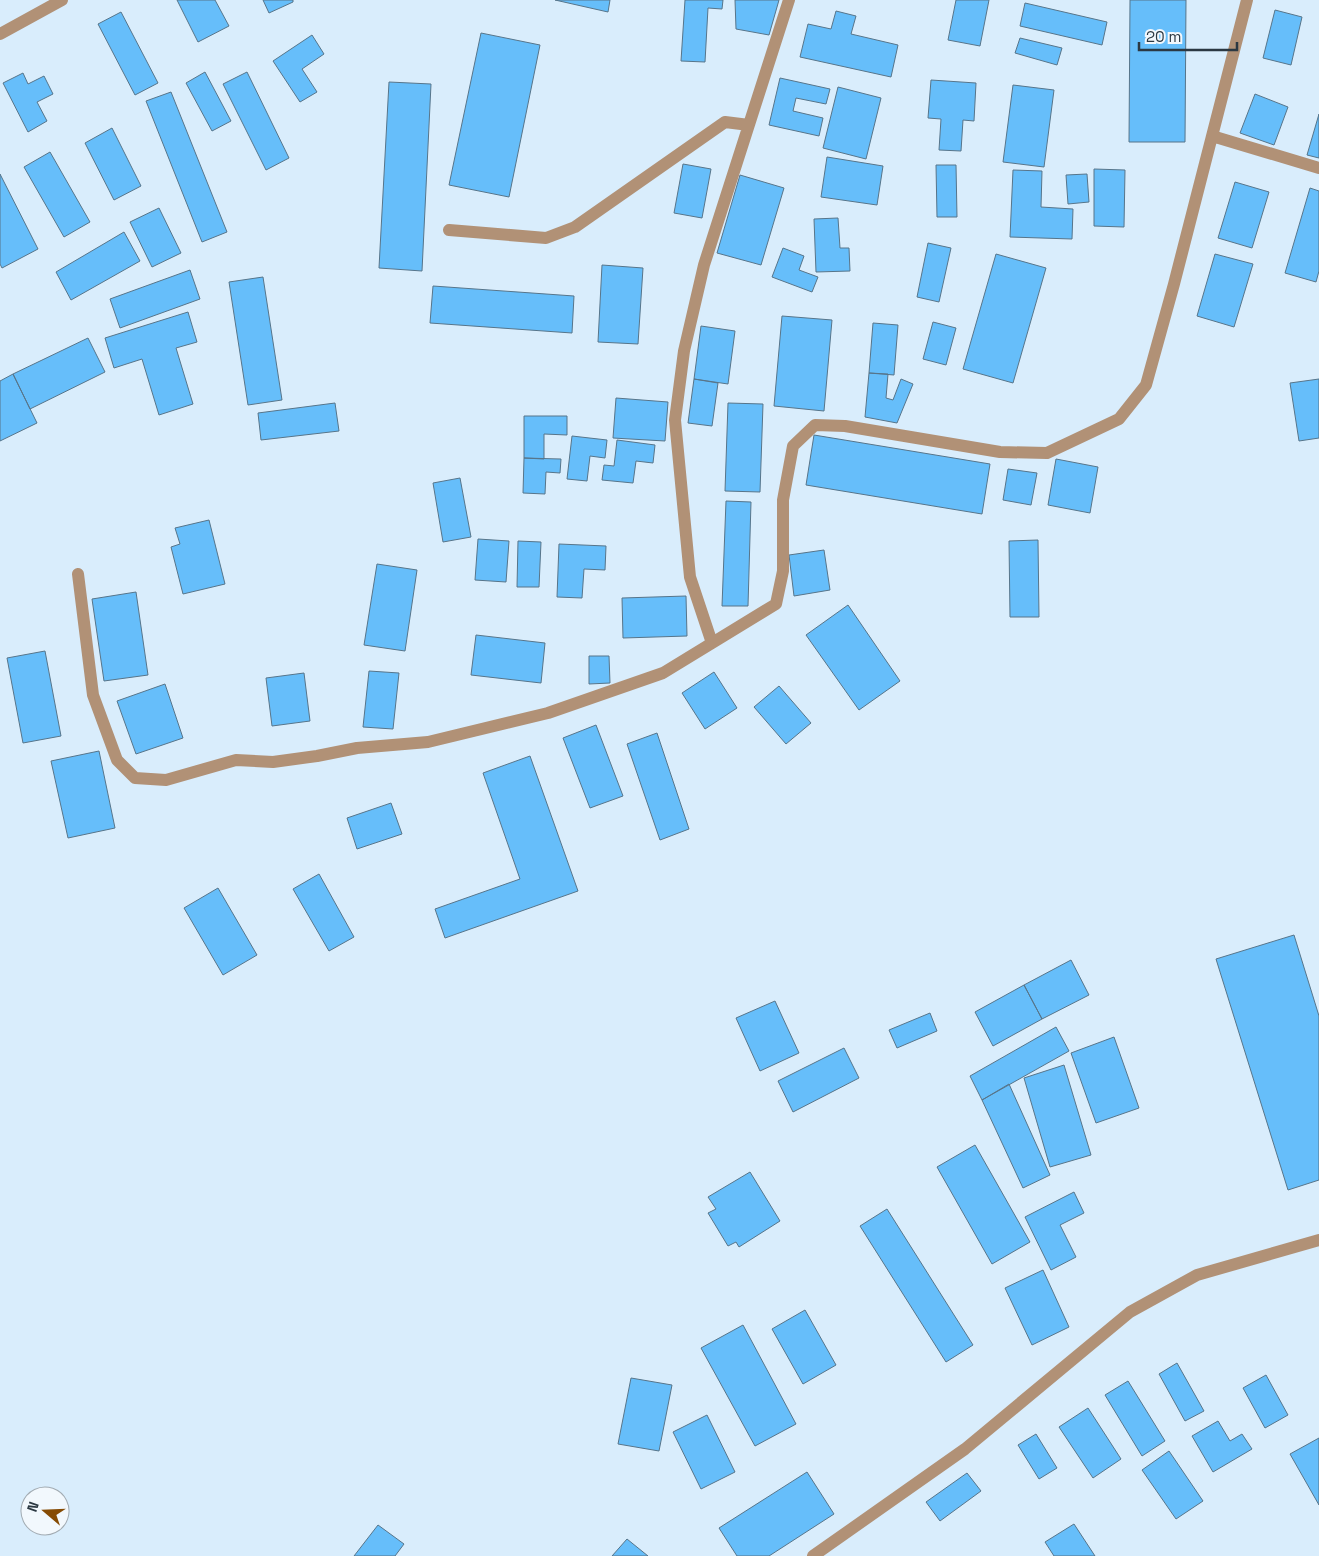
<svg xmlns="http://www.w3.org/2000/svg" width="1319" height="1556" viewBox="0 0 1319 1556" font-family="'Space Grotesk',sans-serif">
	<style>
		.building { fill: #66befa; stroke: #57758a }
		.lines { fill: none; stroke-linecap: round; stroke-linejoin: round }
		.minor { stroke: #b19176; stroke-width: 12 }
	</style>
	<rect width="100%" height="100%" fill="#d9edfc"/>
	<path class="building" d="M177,0H215L229,26L198,42Z
		M263,0H293V2L269,13Z
		M555,0H610L608,12Z
		M685,0H723L722,9L708,8L705,62L681,61Z
		M735,0H779L769,35L736,29Z
		M956,0H989L980,46L948,40Z
		M1130,0H1186L1185,142H1129Z
		M1025,3L1107,22L1102,45L1020,26Z
		M1275,10L1302,17L1291,65L1263,58Z
		M836,11L856,16L851,34L898,45L891,77L800,57L808,24L831,29Z
		M121,12L158,83L135,95L98,24Z
		M481,33L540,45L509,197L449,185Z
		M312,35L324,54L302,69L317,92L300,102L273,61Z
		M1020,38L1062,48L1057,65L1015,53Z
		M205,72L231,121L212,131L186,83Z
		M247,72L289,158L266,170L223,84Z
		M23,73L28,84L44,76L53,94L37,102L47,121L28,132L3,83Z
		M780,78L830,89L826,104L796,98L793,111L823,118L819,136L769,125Z
		M931,80L976,83L974,121L963,120L961,151L939,150L941,119L928,118Z
		M389,82L431,84L422,271L379,268Z
		M1013,85L1054,90L1044,167L1003,162Z
		M838,87L881,98L866,159L823,148Z
		M171,92L227,232L202,242L146,101Z
		M1255,94L1288,107L1274,145L1240,133Z
		M1319,114V158L1307,155Z
		M112,128L141,186L114,200L85,143Z
		M50,152L90,222L64,237L24,167Z
		M827,157L883,166L877,205L821,197Z
		M683,164L711,169L702,218L674,213Z
		M936,165H956L957,217H937Z
		M1094,169L1125,170L1124,227L1094,226Z
		M1013,170L1042,171L1041,207L1073,209L1072,239L1010,237Z
		M0,174L38,249L2,268L0,264Z
		M1087,174L1089,202L1068,204L1066,175Z
		M740,175L784,188L761,265L717,253Z
		M1235,182L1269,192L1252,248L1218,238Z
		M1310,188L1319,191V271L1316,282L1285,273Z
		M159,208L181,253L152,267L130,222Z
		M838,218L840,248H849L850,271L816,272L814,219Z
		M124,232L140,261L71,300L56,272Z
		M928,243L951,248L939,302L917,297Z
		M783,248L804,256L799,270L818,277L812,292L772,277Z
		M996,254L1046,268L1013,383L963,369Z
		M1215,254L1253,264L1234,327L1197,316Z
		M602,265L643,268L638,344L598,342Z
		M190,270L200,299L120,328L110,299Z
		M263,277L282,400L248,405L229,282Z
		M433,286L574,296L572,333L430,323Z
		M188,312L197,342L176,348L193,404L159,415L142,359L114,368L105,338Z
		M782,316L832,320L824,411L774,406Z
		M933,322L956,328L946,365L923,359Z
		M873,323L898,325L894,375L869,373Z
		M701,326L735,331L728,384L694,379Z
		M88,338L105,372L30,409L13,374Z
		M869,373L888,374L886,398L893,400L901,379L913,384L897,423L865,417Z
		M13,374L37,423L0,441V381Z
		M694,379L718,383L712,426L688,423Z
		M1319,379V438L1299,441L1290,383Z
		M616,398L668,402L665,441L613,438Z
		M335,403L339,431L261,440L258,413Z
		M728,403L763,404L760,492L725,491Z
		M524,416H567V435L544,434V459L524,458Z
		M814,435L990,464L982,514L806,485Z
		M572,436L607,440L605,458L590,456L587,481L567,479Z
		M617,440L655,445L653,463L636,461L633,483L602,480L604,465L614,466Z
		M524,458L561,459L560,473L546,472L545,494L523,493Z
		M1056,459L1098,467L1090,513L1048,505Z
		M1008,469L1037,473L1031,505L1003,500Z
		M460,478L471,537L443,542L433,483Z
		M726,501L751,502L748,606H722Z
		M209,520L225,584L183,594L171,547L180,544L175,528Z
		M478,539L509,541L506,582L475,580Z
		M1038,540L1039,617H1010L1009,541Z
		M518,541L541,542L539,587H517Z
		M559,544L606,546L605,570L584,569L582,598L557,597Z
		M824,550L830,590L794,596L789,555Z
		M377,564L417,570L405,651L364,645Z
		M136,592L148,675L104,681L92,599Z
		M686,596L687,636L623,638L622,598Z
		M848,605L900,681L859,710L806,635Z
		M476,635L545,643L541,683L471,675Z
		M45,651L61,736L23,743L7,658Z
		M589,656H609L610,683L589,684Z
		M369,671L399,673L393,729L363,727Z
		M714,672L737,708L705,729L682,693Z
		M304,673L310,721L272,726L266,678Z
		M165,684L183,738L136,754L117,701Z
		M779,686L811,723L786,744L754,707Z
		M596,725L623,796L590,808L563,738Z
		M657,733L689,829L660,840L627,744Z
		M99,751L115,828L68,838L51,761Z
		M530,756L578,891L445,938L435,909L520,879L483,773Z
		M391,803L402,834L357,849L347,818Z
		M319,874L354,937L329,951L293,889Z
		M218,888L257,955L223,975L184,908Z
		M1294,935L1319,1016V1180L1288,1190L1216,959Z
		M1071,960L1089,995L1042,1019L1024,985Z
		M1024,985L1042,1019L993,1046L975,1012Z
		M775,1001L799,1053L760,1071L736,1018Z
		M930,1013L937,1031L897,1048L889,1030Z
		M1056,1027L1069,1051L982,1100L970,1076Z
		M1114,1037L1139,1108L1096,1123L1071,1053Z
		M844,1048L859,1078L793,1112L778,1081Z
		M1064,1065L1091,1155L1050,1167L1024,1078Z
		M1009,1084L1050,1175L1023,1188L982,1100Z
		M975,1145L1030,1242L992,1264L937,1167Z
		M750,1172L780,1221L739,1247L736,1242L728,1246L708,1213L716,1209L708,1197Z
		M1074,1192L1084,1213L1060,1225L1076,1257L1051,1270L1025,1217Z
		M887,1209L973,1345L946,1362L860,1226Z
		M1043,1270L1069,1327L1032,1345L1005,1288Z
		M805,1310L836,1365L803,1384L772,1329Z
		M743,1325L796,1424L755,1446L701,1348Z
		M1177,1363L1204,1411L1185,1421L1159,1374Z
		M1266,1375L1288,1415L1265,1428L1243,1388Z
		M631,1378L672,1385L659,1451L618,1444Z
		M1128,1381L1165,1441L1142,1456L1105,1395Z
		M1088,1408L1121,1459L1093,1478L1059,1427Z
		M707,1415L735,1472L701,1489L673,1432Z
		M1218,1421L1230,1441L1242,1434L1252,1449L1213,1472L1192,1436Z
		M1036,1434L1057,1468L1039,1479L1018,1445Z
		M1319,1438V1505L1290,1454Z
		M1169,1451L1203,1501L1176,1519L1142,1470Z
		M807,1472L834,1514L769,1556H737L719,1528Z
		M967,1473L981,1491L940,1521L926,1502Z
		M1074,1524L1095,1556H1054L1045,1542Z
		M378,1525L404,1544L395,1556H354Z
		M627,1539L648,1556H612Z"/>
	<g class="lines">
		<path class="minor" d="M0,34L62,0
			M1212,136L1319,168
			M449,230L546,238L575,227L725,122L749,125
			M78,574L93,695L117,760L135,778L166,780L236,760L273,762L317,756L357,748L428,742L548,713L663,673L776,604L783,571V500L793,446L815,425L845,426L1000,452L1047,453L1119,419L1146,385L1174,284L1247,0
			M712,643L690,577L675,420L684,351L704,265L789,0
			M813,1556L965,1449L1130,1312L1197,1275L1319,1240"/>
	</g>
	<g transform="translate(45 1511) rotate(289)"><circle r="24" fill="#f2f8fd" stroke="#a2abb2"/>
	<path d="M0-4L9 19L0 12L-9 19Z" fill="#864b04"/>
	<text y="-8" font-size="14" font-weight="bold" text-anchor="middle" fill="#2b3842">N</text>
	</g>
	<path d="M1139 42v8h98v-8" fill="none" stroke="#2b3842" stroke-width="2.5"/>
	<text x="1146" y="42" font-size="15" fill="#2b3842" stroke="#f2f8fd" stroke-width="4" paint-order="stroke">20 m</text>
</svg>
